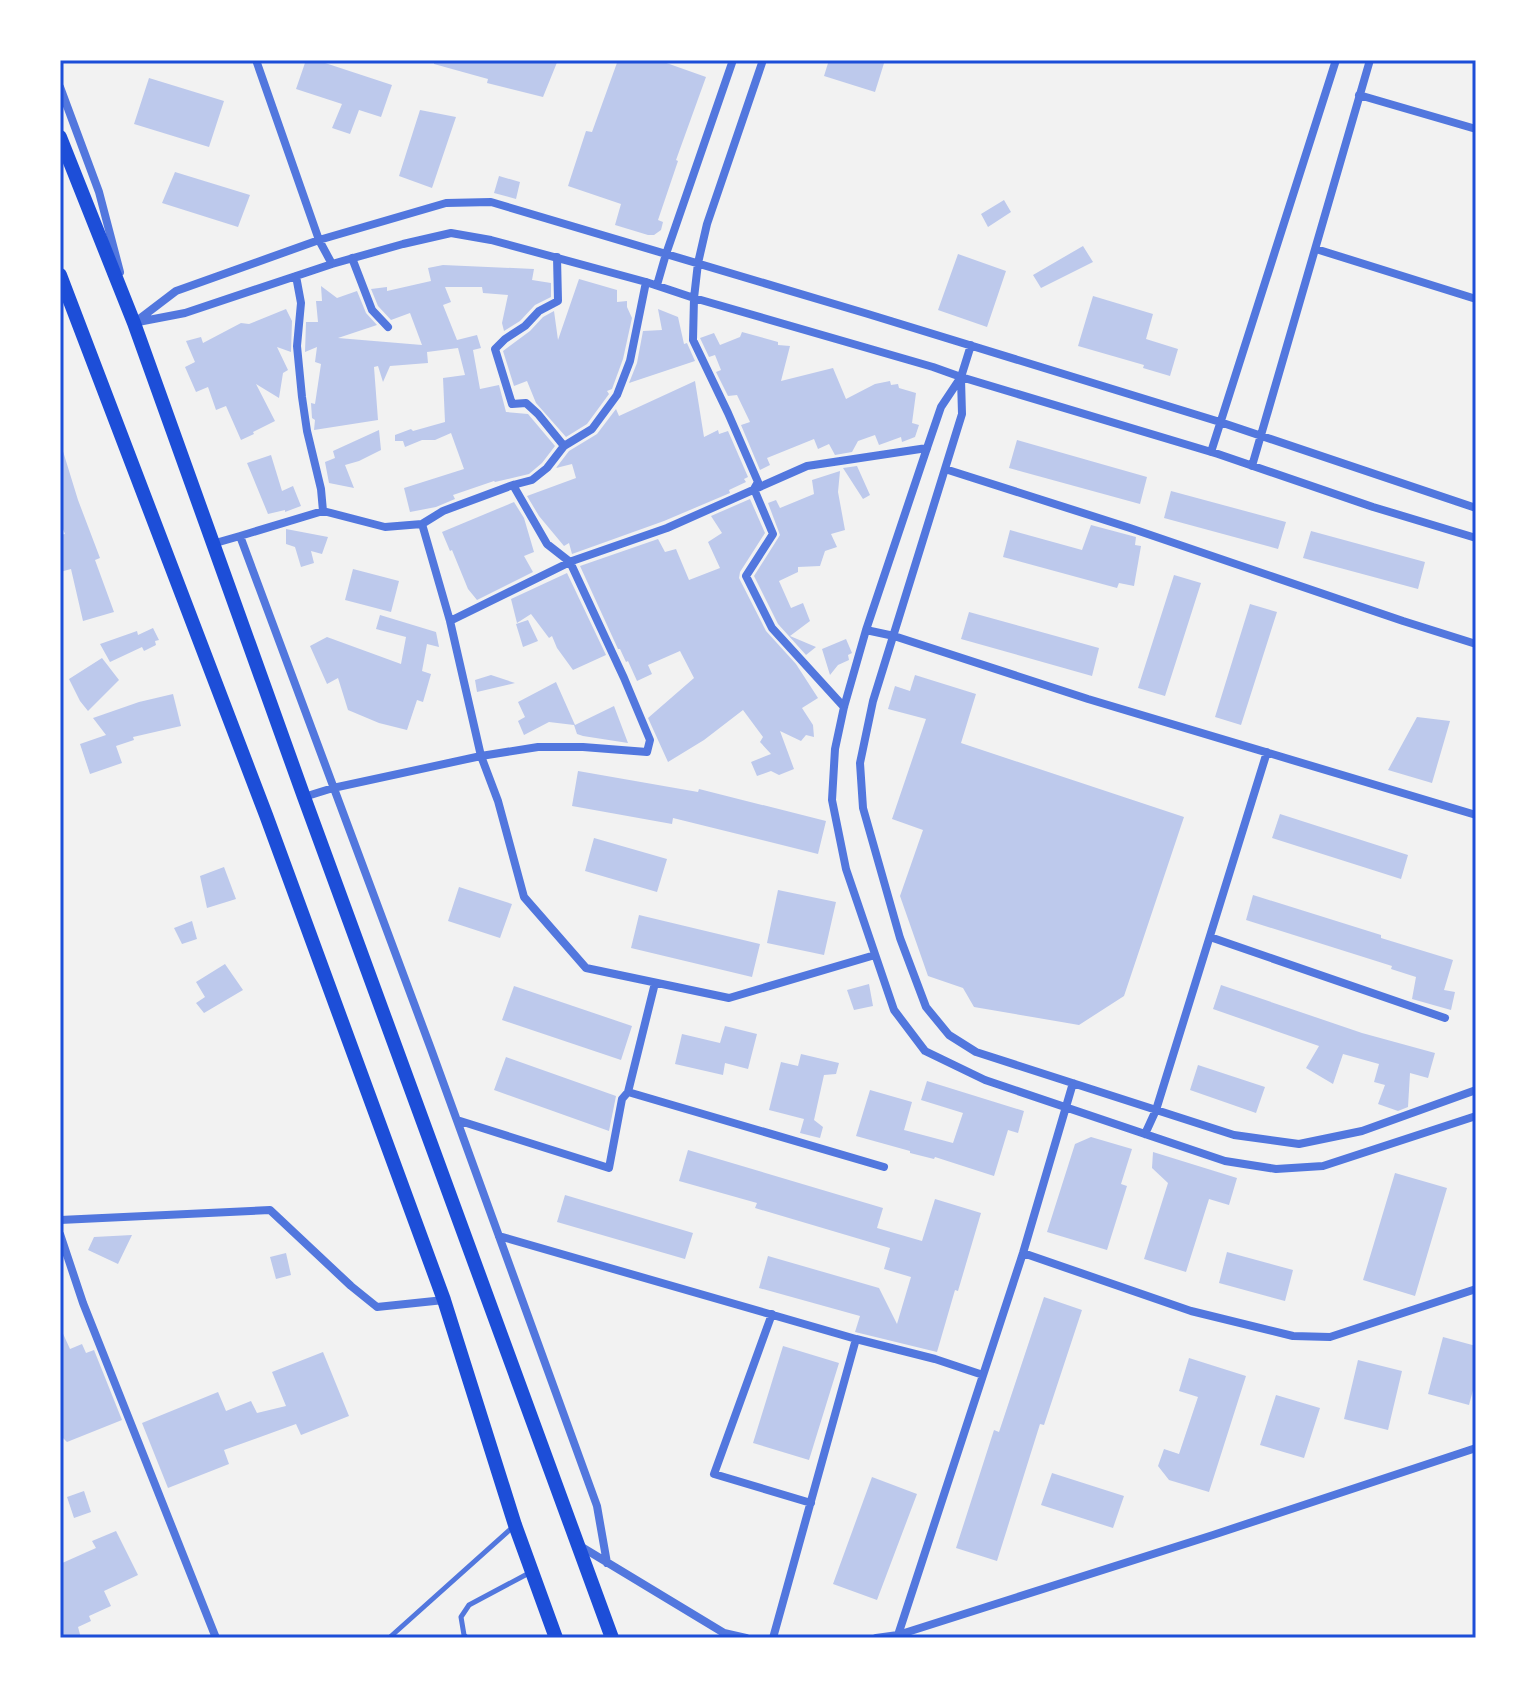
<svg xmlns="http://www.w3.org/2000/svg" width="1536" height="1698" viewBox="0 0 1536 1698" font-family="Quicksand,sans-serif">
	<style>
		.building { fill: #bdc9ec }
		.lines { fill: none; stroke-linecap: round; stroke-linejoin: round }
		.service { stroke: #5277de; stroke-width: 5 }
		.minor { stroke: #5277de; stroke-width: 8 }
		.primary { stroke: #1d4ed8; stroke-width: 14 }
		.neatline { fill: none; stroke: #1d4ed8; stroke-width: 3 }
	</style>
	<rect width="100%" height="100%" fill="#f2f2f2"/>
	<path class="building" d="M306,60H316L392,85L381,117L359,110L350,134L332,128L342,104L296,89Z
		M434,60H558L543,97L487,83L488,79L434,64Z
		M618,60H658L706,77L676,160L678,161L658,220L663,222L661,230L654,235H648L615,225L621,204L568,186L586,131L592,132Z
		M829,60H885L875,92L824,76Z
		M149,78L224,101L209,147L134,124Z
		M420,110L456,117L432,188L399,176Z
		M175,172L250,195L238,227L162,203Z
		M499,176L520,182L516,199L494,193Z
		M1004,200L1011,212L988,227L981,214Z
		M1083,246L1093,262L1041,288L1033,275Z
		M958,254L1006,271L987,327L938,310Z
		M443,265L534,269L532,280L551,283V297L535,305L520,321L504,331L502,323L508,295L483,293L482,287H445L451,302L443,305L457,340L477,335L481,348L473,350L480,389L499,385L506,412L528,414L555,446L542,463L529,474L495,482L494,481L453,495L455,499L436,507L410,512L404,488L464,469L451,433L435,440H422L405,447L403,441H395V435L411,429L413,431L445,422L443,378L465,375L458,348L427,352L428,363L390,366L383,382L378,366L374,367L378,420L314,430L315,420L312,418L311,403L315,404L321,364L315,362L317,347L305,352L306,322H318L316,301H322L321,286L337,298L357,291L366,313L377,325L338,338L422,345L410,313L391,320L378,306L371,289L387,287V291L431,281L428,268Z
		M579,279L617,290V302L627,301V307L632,318L623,359L612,389L607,391L609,394L587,424L566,437L536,403L527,381L514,386L503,351L530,331L543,317L554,311L558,340Z
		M1093,296L1153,314L1146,339L1178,349L1170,376L1143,368L1144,365L1078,346Z
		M286,309L292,321L291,352L277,347L288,370L283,373L279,398L256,384L275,421L253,432L254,434L241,440L226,406L216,410L208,387L196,392L185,367L195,362L186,341L201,337L203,343L241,323L249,324Z
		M658,309L678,317L684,344L687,343L695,361L629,383L637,363L643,331L662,330Z
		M742,332L778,342V345L790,346L781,381L833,368L846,399L875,384L890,381L891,385L898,384L899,388L916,393L912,423L919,425L915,437L902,442L901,437L879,445L875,435L858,441L852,452L835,455L829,444L818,449L814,439L767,458L770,465L760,470L741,425L750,422L737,395L728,396L716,372L721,370L715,355L709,357L700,338L714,333L720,345L740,337Z
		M695,381L704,437L718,430L719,434L728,431L748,477L744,479L746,482L729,490L730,493L664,521L572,554L569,543L564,546L539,516L527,496L576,478L572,464L556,468L569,451L597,434L616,409L619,416Z
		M379,430L381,450L359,461L345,465L354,488L329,483L325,462L335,458L333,451Z
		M1017,440L1147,477L1140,504L1009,468Z
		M60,448H62L78,500L100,558L95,560L114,612L83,621L71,569L60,572V535L65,534L60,522Z
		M271,455L282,491L293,486L301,506L285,512V510L268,514L247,463Z
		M857,466L870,495L863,499L843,468Z
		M840,471L838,492L845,530L831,534L837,547L825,551L820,566L798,567V572L779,581L791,608L803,603L810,621L790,636L816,647L806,655L778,624L754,576L780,535L768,503L776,500L780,508L814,494L812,480Z
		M1171,491L1286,522L1278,549L1164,518Z
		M750,499L765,533L740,572L739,578L766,631L796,664L818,698L802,708L813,725L814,737L806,735L801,741L780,731L794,769L779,775L771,771L757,776L751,762L771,754L760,742L763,737L743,710L704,740L668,762L648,718L694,678L680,651L648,665L652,674L637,681L628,661L626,662L620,649H618L580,566L658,539L665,552L676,549L689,580L720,568L708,542L722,533L711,516Z
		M514,502L524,518L534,552L524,556L533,572L477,600L468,589L452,550L450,551L442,532Z
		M1091,525L1136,537L1135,545L1141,546L1134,586L1119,583L1117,588L1003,557L1010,530L1082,550Z
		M286,529L328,537L322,554L311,551L314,563L301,567L295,547L286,544Z
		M1311,531L1425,562L1418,589L1303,558Z
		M353,569L399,581L391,612L345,600Z
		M567,573L606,655L573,670L557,648L552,636L549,638L531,614L517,623L511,599Z
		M1174,575L1201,583L1165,696L1138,688Z
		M1250,604L1277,612L1241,725L1215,717Z
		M969,612L1099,648L1092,676L961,639Z
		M380,615L436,632L439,647L427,644L422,671L431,674L423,702L417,700L407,730L379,723L348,710L338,678L327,684L310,646L327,637L401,664L406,637L376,629Z
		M528,620L538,641L523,647L516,624Z
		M153,628L159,640L155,641L156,645L144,651L142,647L110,662L100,644L137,631L138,635Z
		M846,639L852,653L848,655L849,660L838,665L830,675L822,649Z
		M102,658L119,680L88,711L80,701L69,679Z
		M491,675L515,683L477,692L475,680Z
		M915,675L976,694L961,743L1184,817L1124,996L1079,1025L974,1007L963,988L928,976L900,896L923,830L892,819L926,719L888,709L895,686L910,691Z
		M556,682L575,725L614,706L628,743L583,736L577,734L574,725L549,722L524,735L518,721L525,717L518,702Z
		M173,694L181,726L133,737L134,740L116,746L122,763L90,774L80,744L106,735L93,718L139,702Z
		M1417,717L1450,721L1432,783L1388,770Z
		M578,771L698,792L699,789L826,821L818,854L673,818L672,824L572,806Z
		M1280,814L1408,855L1401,879L1272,838Z
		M594,838L667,859L657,892L585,871Z
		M224,867L236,899L207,908L200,876Z
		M459,887L512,904L500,938L448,921Z
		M778,890L836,902L824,955L767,943Z
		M1253,895L1381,935V938L1453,960L1444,990L1455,992L1451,1010L1412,999L1416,977L1391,969L1392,966L1246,920Z
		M639,915L760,944L752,977L631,948Z
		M192,921L197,939L182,944L174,928Z
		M225,964L243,990L204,1013L196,1003L205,997L196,982Z
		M869,984L873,1006L854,1010L847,990Z
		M1221,985L1362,1033L1435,1053L1428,1078L1410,1073L1408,1107L1398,1111L1378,1104L1385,1085L1374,1082L1379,1064L1343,1054L1333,1084L1306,1068L1319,1046L1213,1009Z
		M514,986L632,1026L621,1060L502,1020Z
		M725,1026L757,1034L748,1069L725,1063L723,1075L675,1064L682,1034L720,1043Z
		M801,1054L839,1063L836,1074L824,1075L814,1120L823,1127L820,1138L800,1133L804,1119L769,1110L781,1062L798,1066Z
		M506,1057L616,1096L609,1131L494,1090Z
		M1198,1065L1265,1087L1256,1113L1190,1090Z
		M927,1081L1024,1111L1018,1133L1008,1130L994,1176L935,1157L934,1159L910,1153V1151L856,1136L870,1090L912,1102L904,1130L953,1143L963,1113L921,1100Z
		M1091,1137L1132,1149L1121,1184L1127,1186L1107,1250L1047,1232L1075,1144Z
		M688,1150L883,1208L877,1228L922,1241L935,1199L981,1213L958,1291L955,1290L937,1352L855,1332L860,1316L759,1288L768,1256L879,1288L897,1324L911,1277L884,1269L890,1248L755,1208L757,1203L679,1181Z
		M1153,1152L1237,1178L1229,1205L1209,1199L1186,1272L1144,1259L1168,1183L1152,1168Z
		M1395,1173L1447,1188L1415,1296L1363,1280Z
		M565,1195L693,1233L685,1259L557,1222Z
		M132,1235L118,1264L88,1250L94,1237Z
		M1227,1252L1293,1270L1285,1301L1219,1283Z
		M286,1253L291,1275L276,1279L270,1257Z
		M1044,1297L1082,1310L1044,1425L1040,1424L997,1561L956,1548L994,1430L999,1432Z
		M60,1327L70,1349L82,1344L86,1353L94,1350L122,1420L67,1442L60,1435Z
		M1443,1337L1476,1346V1379L1469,1405L1428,1394Z
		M783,1346L839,1363L809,1460L753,1443Z
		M323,1352L349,1416L301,1435L296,1424L224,1450L229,1464L168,1488L142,1423L218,1392L226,1411L251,1401L257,1413L286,1406L272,1372Z
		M1189,1358L1246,1376L1209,1492L1169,1480L1158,1466L1164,1449L1179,1454L1198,1397L1179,1391Z
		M1358,1360L1402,1371L1388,1430L1344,1419Z
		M1276,1395L1320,1408L1304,1458L1260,1445Z
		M1052,1473L1124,1496L1113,1528L1041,1505Z
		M872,1477L917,1494L877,1600L833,1584Z
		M84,1491L91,1512L74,1518L67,1497Z
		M116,1531L138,1575L104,1591L111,1606L89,1616L91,1621L78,1627L81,1638H60V1564L96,1548L92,1541Z"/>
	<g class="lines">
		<path class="service" d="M389,1638L514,1526
			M467,1638L464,1635L461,1617L469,1605L531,1572"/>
		<path class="minor" d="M256,60L319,240L332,264
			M763,60L707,224L698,263L694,298L693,340L728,413L758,482L754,489L773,534L746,576L772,628L844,707
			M60,87L99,192L120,272
			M1359,95L1476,129
			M1316,249L1476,299
			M557,257L558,301L539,311L525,326L505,339L495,349L512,404L526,403L538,414L564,446
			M352,258L372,310L388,327
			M296,276L301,303L297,346L302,397L307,431L321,489L323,511
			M657,285L666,254L733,60
			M138,322L185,313L332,264L403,244L451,233L491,240L646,282L694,298L933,367L961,377L1218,454L1373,507L1476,538
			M134,323L176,291L319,240L446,203L491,202L868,314L1220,422L1476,508
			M971,345L961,377L941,407L927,448L866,630L844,707L835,749L832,800L846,869L894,1010L925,1051L985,1080L1225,1161L1276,1169L1323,1166L1476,1116
			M961,379L962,414L873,701L860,763L863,808L900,938L926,1007L949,1035L976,1052L1234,1135L1299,1144L1362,1131L1476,1090
			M1211,452L1336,60
			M1252,466L1370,60
			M945,469L1130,528L1403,621L1476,644
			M513,485L547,544L570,562L624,678L650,740L647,752L583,747H538L481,756L450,621L570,562L572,561L667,528L807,466L927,448
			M422,524L450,621
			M240,536L323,511L385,527L422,524L443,511L513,485L532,480L547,468L564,446L592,429L617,395L630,361L646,282
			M212,544L240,536L431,1049L597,1506L607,1563
			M866,630L894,636L1088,699L1476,815
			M304,797L333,788L481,756L498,801L524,897L586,968L729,998L875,955
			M1210,937L1445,1018
			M628,1092L884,1167
			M457,1120L609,1168L622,1099L628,1092L655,983
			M1145,1134L1156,1110L1267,752
			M60,1220L270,1210L351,1286L377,1307L444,1300
			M60,1234L83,1303L216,1638
			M499,1236L856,1339L935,1359L983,1375
			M1023,1253L1191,1311L1293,1336L1330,1337L1476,1289
			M772,1314L714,1474L811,1503
			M580,1546L724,1633L746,1638
			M898,1635L1023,1253L1073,1083
			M773,1638L856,1339
			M876,1638L898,1635L1213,1535L1476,1448"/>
		<path class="primary" d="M60,137L134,323L304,797L612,1638
			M60,275L266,815L444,1300L515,1525L556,1638"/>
	</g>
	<rect width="1536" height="1698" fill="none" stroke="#ffffff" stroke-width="124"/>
	<rect x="62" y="62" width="1412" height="1574" class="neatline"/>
</svg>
